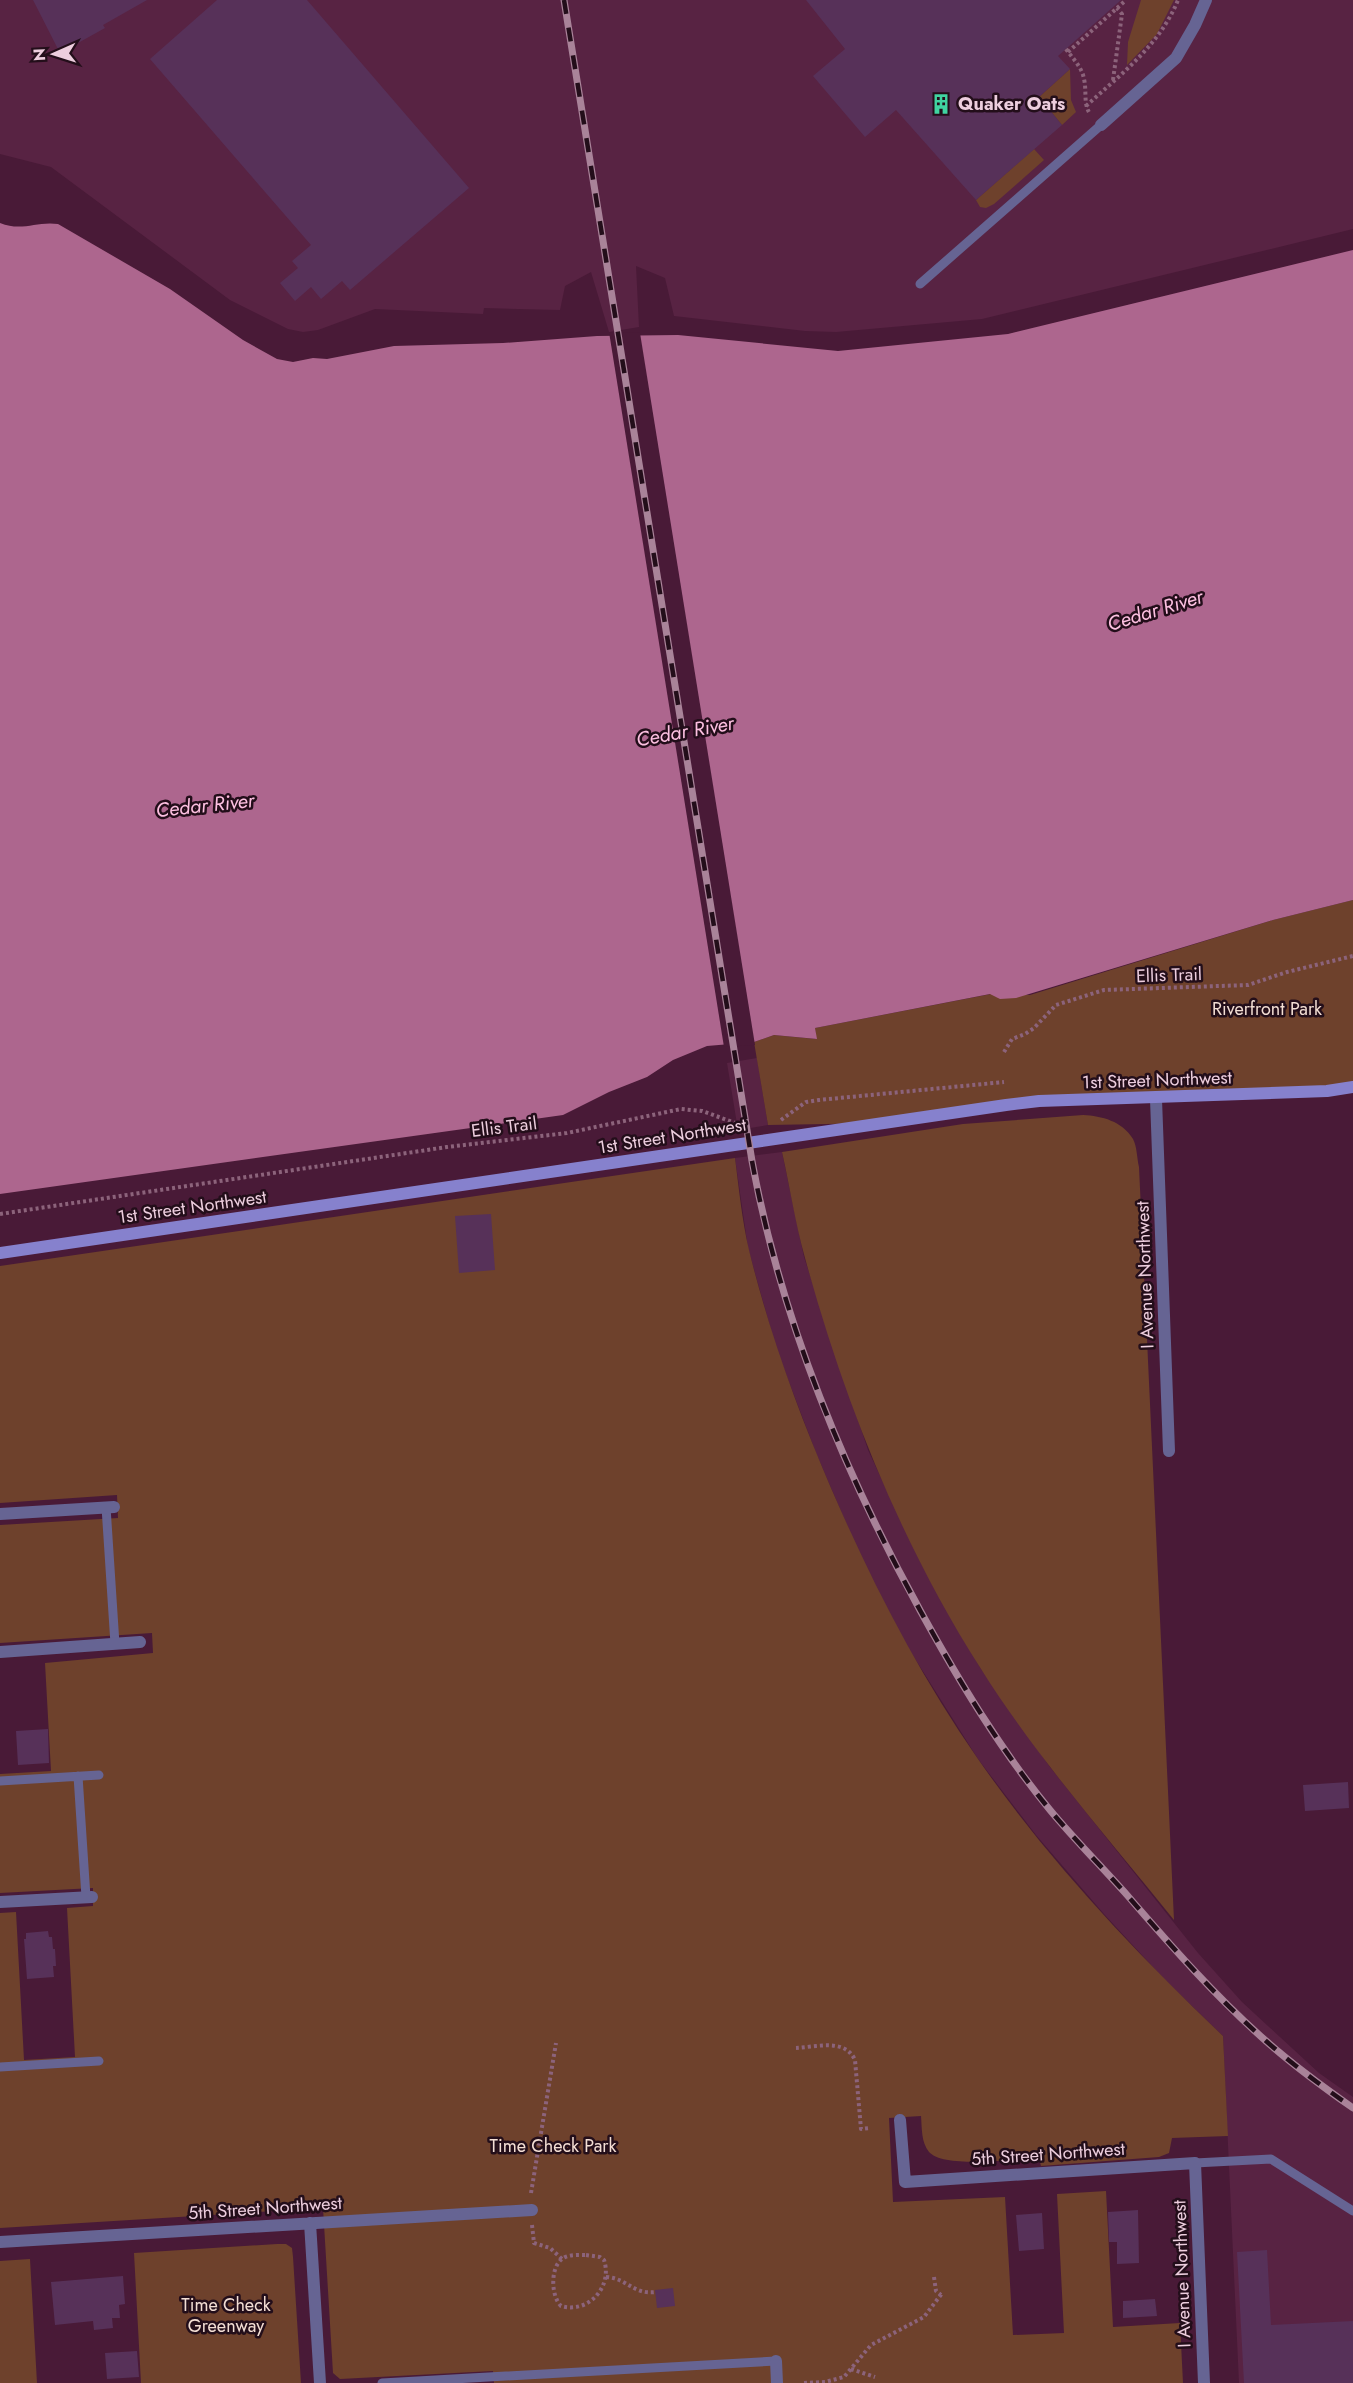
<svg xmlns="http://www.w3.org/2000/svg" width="1353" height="2383" viewBox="0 0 1353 2383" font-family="Jost,sans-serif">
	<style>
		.built { fill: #582343 }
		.green { fill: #6e412c }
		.water { fill: #ad668e }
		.pier { fill: #491a37 }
		.building { fill: #573159 }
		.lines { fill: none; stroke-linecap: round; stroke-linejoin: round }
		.path { stroke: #8c637b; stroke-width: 4; stroke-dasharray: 3 3; stroke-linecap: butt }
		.lane { stroke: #666493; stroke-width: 9 }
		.street { stroke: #666493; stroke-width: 12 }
		.secondary { stroke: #8681cd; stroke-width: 12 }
		.rail-casing { stroke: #a98399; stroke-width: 7 }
		.rail { stroke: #230e1a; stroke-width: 4.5; stroke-dasharray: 14; stroke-linecap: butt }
		.labels { text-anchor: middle; stroke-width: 5; stroke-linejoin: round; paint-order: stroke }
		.poi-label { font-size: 18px; font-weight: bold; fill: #edcede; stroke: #230e1a; text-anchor: start }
		.street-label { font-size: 18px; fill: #edcede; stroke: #230e1a }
		.park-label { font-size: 18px; fill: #f3ded4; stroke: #230e1a }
		.water-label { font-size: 20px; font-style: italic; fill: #fdc0e1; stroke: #230e1a }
	</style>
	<rect width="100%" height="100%" fill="#491a37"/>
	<path class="built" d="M0,0H1353V229L982,319L836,332L805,331L674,316L665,278L636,266L639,327L609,332L591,272L565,286L560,310L484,308L483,314L375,309L318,330L303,332L288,329L230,300L51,167L0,154Z
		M757,1058L768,1125L738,1130L727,1063Z
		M782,1152L804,1257L868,1450L922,1565L981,1669L1050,1767L1198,1953L1242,2002L1319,2073L1353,2097V2383H1239L1223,2036L1164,1979L1104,1914L1036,1835L978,1759L907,1646L864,1565L816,1453L776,1348L748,1248L735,1158Z"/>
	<path class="green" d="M1141,0H1174L1157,34L1127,65L1128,42Z
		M1070,69L1071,100L1076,112L1062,125L1039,97Z
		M1034,149L1044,160L994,204L986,208L980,207L976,200Z
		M1353,900V1085L1035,1102L885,1123L768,1125L754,1042L774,1035L816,1039L815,1028L991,994L1030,995L1273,920Z
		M1083,1115C1102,1116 1122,1121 1133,1139C1137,1146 1137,1159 1139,1167L1174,1920C1108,1838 1037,1758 981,1669C901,1544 844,1401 805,1258C795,1223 790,1187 782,1152L963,1124Z
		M735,1158C739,1189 742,1220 749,1250C769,1332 798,1411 831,1488C872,1583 919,1674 978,1759C1048,1860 1134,1951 1223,2036L1228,2136L1172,2138L1169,2153L1159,2157L1041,2166L1039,2158C1017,2159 944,2169 929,2152C921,2142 922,2128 921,2116L889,2118L893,2202L1005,2197L1013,2335L1064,2333L1057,2194L1106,2191L1113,2327L1180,2323L1183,2383H494L493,2371L340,2379L333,2373L323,2208L0,2228V1913L16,1912L24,2060L75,2057L67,1908L93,1906V1888L0,1893V1774L51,1771L45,1663L153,1653L152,1633L0,1643V1525L118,1518L117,1495L0,1503V1266Z
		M277,2244H286L292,2248L293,2257L301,2383H141L134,2253Z
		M30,2259L37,2383H0V2261Z"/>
	<path class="water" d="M0,223C22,232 36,221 58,224L170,289L243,340L277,359L293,362L313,358L327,359L394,346L503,343L597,336L678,335L838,351L1008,334L1353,250V900L1273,920L1016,998L1000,999L990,994L815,1028L817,1039L774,1035L754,1042L707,1046L673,1060L647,1077L609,1092L563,1115L0,1194Z"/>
	<path class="pier" d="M609,332L640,333L755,1045L724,1047Z"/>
	<path class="building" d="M33,0H147L103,25L105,28L60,53Z
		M217,0H307L469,188L350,290L342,281L321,299L311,287L295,301L280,283L298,268L292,261L311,245L150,59Z
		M806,0H1121L1058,56L1070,69L1039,97L1062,125L976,200L896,110L865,137L813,76L845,49Z
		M491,1214L495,1270L459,1273L455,1216Z
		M48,1729L49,1763L18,1765L16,1731Z
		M1348,1782L1349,1808L1305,1811L1303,1785Z
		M48,1931L49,1937H52L53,1949H55L56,1966H53L54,1977L27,1979L24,1939H26V1933Z
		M1138,2210L1139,2263L1117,2264V2242H1109L1108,2212Z
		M1042,2213L1044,2249L1019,2251L1016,2215Z
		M1267,2250L1271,2325L1353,2321V2383H1244L1237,2252Z
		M123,2276L125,2304L119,2305L120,2318H112L113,2328L94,2330L93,2321L55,2325L51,2282Z
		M673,2288L675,2306L657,2308L655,2290Z
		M1155,2299L1157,2316L1123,2318V2301Z
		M137,2351L139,2377L107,2379L105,2353Z"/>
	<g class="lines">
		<path class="path" d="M1066,49C1073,59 1082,67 1084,79C1087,92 1083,103 1090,114
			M1068,52L1126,0
			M1113,80L1122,14L1117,8
			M1086,106C1121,74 1160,45 1178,0
			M1004,1052L1012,1039L1025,1034L1034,1028L1056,1005L1104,990L1248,985L1287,972L1353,956
			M781,1120L806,1102L819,1100L1004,1082
			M0,1214L447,1147L567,1133L681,1109L702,1111L744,1126
			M796,2048C816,2047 845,2038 855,2060L861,2129L870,2128
			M531,2193L556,2043
			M532,2225L534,2243L550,2248L562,2259
			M586,2255L600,2257L604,2260C613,2287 588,2314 561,2306C551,2296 550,2268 562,2259C568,2254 579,2255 586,2255Z
			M606,2277C627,2278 633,2295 656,2292
			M934,2277L936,2291L941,2295
			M851,2369L875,2377
			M804,2383L825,2382L844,2377L871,2345L924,2317L943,2292"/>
		<path class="lane" d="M920,284L1101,125
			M106,1507L115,1644
			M78,1776L86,1897
			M0,1781L99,1775
			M0,2067L99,2061
			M1195,2163L1271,2159L1353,2211
			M382,2383L776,2361"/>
		<path class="street" d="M1101,125L1176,58L1195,25L1206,0
			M1156,1099L1169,1451
			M0,1514L114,1507
			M0,1652L140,1642
			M0,1902L92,1897
			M900,2120L905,2182L1195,2163L1204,2383
			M310,2223L320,2383
			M0,2242L532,2210
			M776,2361L777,2383"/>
		<path class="secondary" d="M0,1253L1006,1105L1039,1101L1327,1091L1353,1087"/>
		<g class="rail-casing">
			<path id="rail" d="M564,0L752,1161C781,1320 844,1472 921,1612C959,1681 1000,1749 1050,1810C1074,1839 1102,1867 1127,1895C1171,1946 1216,1997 1266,2041C1293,2065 1323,2087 1353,2108"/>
		</g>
		<use href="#rail" class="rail"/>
	</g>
	<defs>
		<g id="building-bare" transform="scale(1.62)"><path d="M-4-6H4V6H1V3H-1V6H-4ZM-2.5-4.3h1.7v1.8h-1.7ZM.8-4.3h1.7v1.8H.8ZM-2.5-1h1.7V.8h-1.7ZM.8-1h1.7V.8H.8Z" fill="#40d4a1" stroke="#230e1a" stroke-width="2.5" paint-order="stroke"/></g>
	</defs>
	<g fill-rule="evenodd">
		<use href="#building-bare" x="941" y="104"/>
	</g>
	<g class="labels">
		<g class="poi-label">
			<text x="958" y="110">Quaker Oats</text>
		</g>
		<g class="street-label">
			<text transform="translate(1169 975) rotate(-2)" y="6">Ellis Trail</text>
			<text transform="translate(1157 1080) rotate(-2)" y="6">1st Street Northwest</text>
			<text transform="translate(504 1127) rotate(-7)" y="6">Ellis Trail</text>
			<text transform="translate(672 1136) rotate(-9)" y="6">1st Street Northwest</text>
			<text transform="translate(192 1207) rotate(-8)" y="6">1st Street Northwest</text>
			<text transform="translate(1145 1275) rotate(-92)" y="6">I Avenue Northwest</text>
			<text transform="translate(1048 2154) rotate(-4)" y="6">5th Street Northwest</text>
			<text transform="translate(265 2208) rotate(-4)" y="6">5th Street Northwest</text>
			<text transform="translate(1182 2274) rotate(-92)" y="6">I Avenue Northwest</text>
		</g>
		<g class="park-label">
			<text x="1267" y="1015">Riverfront Park</text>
			<text x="553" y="2152">Time Check Park</text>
			<text x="226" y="2311">Time Check<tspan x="226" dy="21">Greenway</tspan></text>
		</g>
		<g class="water-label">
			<text transform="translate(1155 610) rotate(-17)" y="7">Cedar River</text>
			<text transform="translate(685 731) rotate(-10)" y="7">Cedar River</text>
			<text transform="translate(205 805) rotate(-6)" y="7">Cedar River</text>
		</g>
	</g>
	<g transform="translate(54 54) rotate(267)" stroke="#230e1a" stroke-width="4.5" paint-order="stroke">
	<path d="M0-4.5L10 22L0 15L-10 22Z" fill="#edcede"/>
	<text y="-9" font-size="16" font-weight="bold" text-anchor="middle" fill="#edcede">N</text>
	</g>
</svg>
